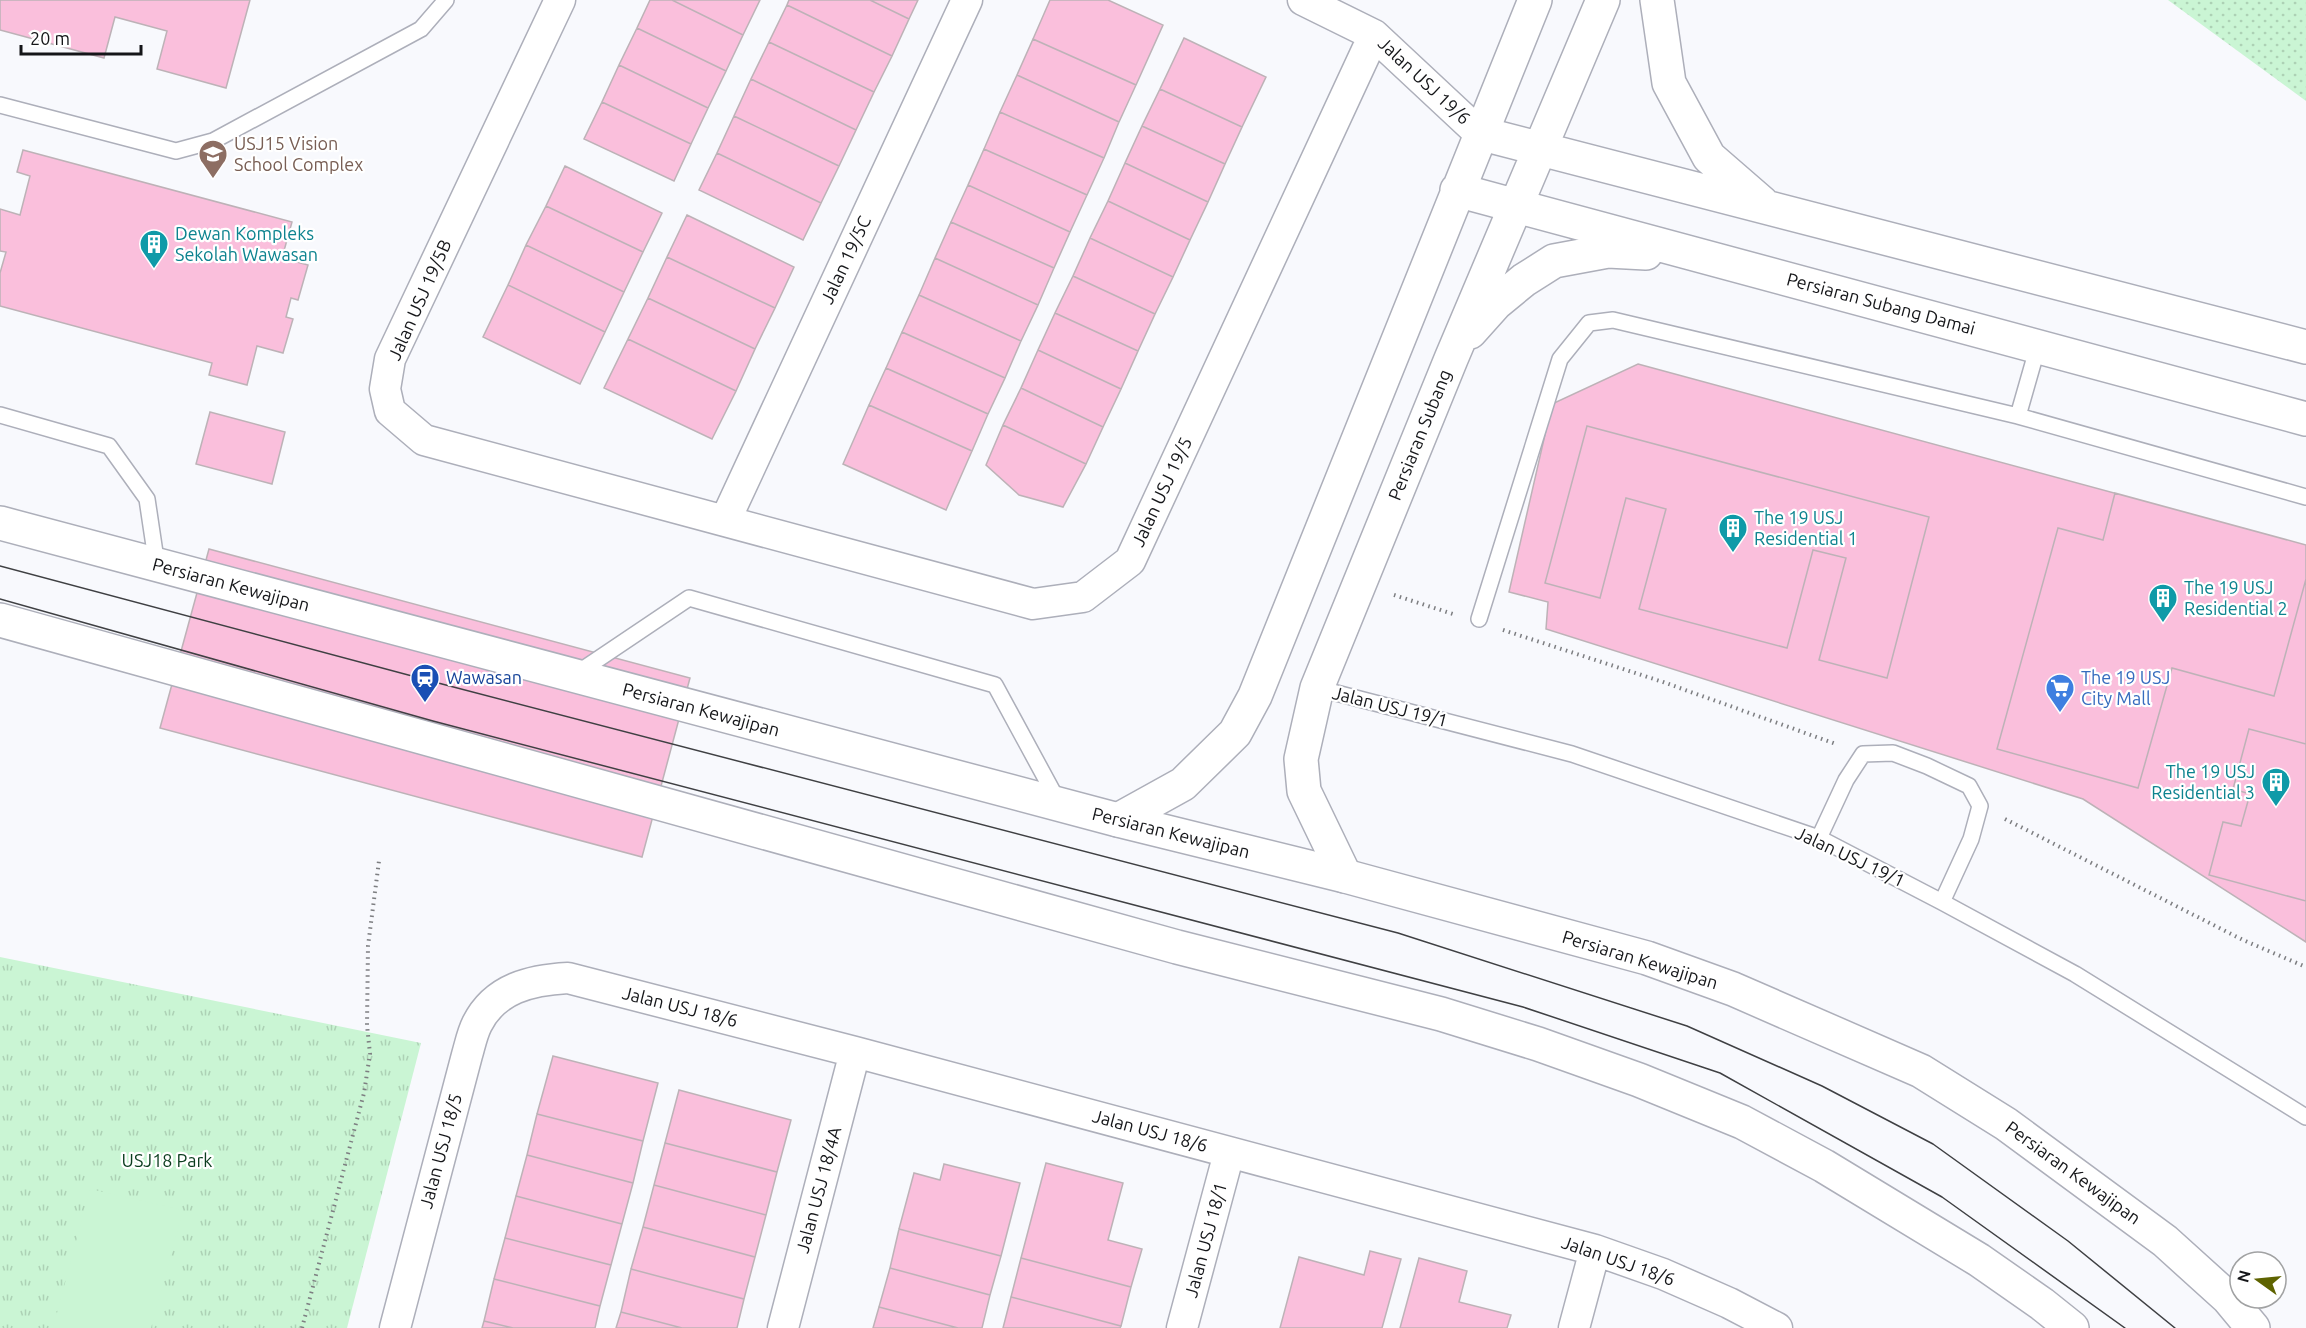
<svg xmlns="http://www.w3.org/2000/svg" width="2306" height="1328" viewBox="0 0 2306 1328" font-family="Ubuntu,sans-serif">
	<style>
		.grass { fill: url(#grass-dots) }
		.park { fill: url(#park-tufts) }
		.garden { fill: #caf5d4 }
		.building { fill: #fabfdc; stroke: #bdb2b7; stroke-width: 1.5 }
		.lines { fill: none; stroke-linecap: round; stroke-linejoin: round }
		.lane-casing { stroke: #adafba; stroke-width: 18 }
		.street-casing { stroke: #adafba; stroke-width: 33 }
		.secondary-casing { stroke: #adafba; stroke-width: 36 }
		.primary-casing { stroke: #adafba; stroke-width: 36 }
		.path { stroke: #7d7e81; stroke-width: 4; stroke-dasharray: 1.5 4.5; stroke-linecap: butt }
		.lane { stroke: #fff; stroke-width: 15 }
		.street { stroke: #fff; stroke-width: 30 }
		.secondary { stroke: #fff; stroke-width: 33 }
		.primary { stroke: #fff; stroke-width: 33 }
		.tram { stroke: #3f4043; stroke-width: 1.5 }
		.labels { text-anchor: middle; stroke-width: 4.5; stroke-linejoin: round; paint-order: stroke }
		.street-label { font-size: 18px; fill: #151619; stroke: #fff }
		.education-label { font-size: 18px; fill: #785e54; stroke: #fff; text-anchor: start }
		.culture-label { font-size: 18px; fill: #0d838f; stroke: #fff; text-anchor: start }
		.transit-label { font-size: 18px; fill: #164399; stroke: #fff; text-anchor: start }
		.shop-label { font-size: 18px; fill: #366cbe; stroke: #fff; text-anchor: start }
		.park-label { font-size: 18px; fill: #0a3d1e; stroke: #fff }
	</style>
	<defs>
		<pattern id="grass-dots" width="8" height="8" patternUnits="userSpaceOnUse" patternTransform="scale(1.5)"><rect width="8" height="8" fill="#caf5d4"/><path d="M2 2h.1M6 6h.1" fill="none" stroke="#add1b5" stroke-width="1.8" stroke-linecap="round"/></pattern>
		<pattern id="park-tufts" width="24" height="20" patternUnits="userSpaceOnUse" patternTransform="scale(1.5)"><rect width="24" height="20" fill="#caf5d4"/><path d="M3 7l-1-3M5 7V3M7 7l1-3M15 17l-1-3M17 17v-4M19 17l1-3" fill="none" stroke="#add1b5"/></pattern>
	</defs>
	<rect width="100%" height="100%" fill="#f8f9fd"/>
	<path class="grass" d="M2168,0H2306V101Z"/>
	<path class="park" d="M0,957L421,1043L347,1328H0Z"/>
	<path class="garden" d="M90,1189L183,1210L151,1328H53Z"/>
	<path class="building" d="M0,0H250L226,88L157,69L167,31L115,17L104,58L0,30Z
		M650,0H672L743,35L726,71L637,28Z
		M672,0H760L743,35Z
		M789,0H870L909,19L892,56L787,5Z
		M870,0H918L909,19Z
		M1050,0H1108L1163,25L1136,85L1033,39Z
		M787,5L892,56L874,92L769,42Z
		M637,28L726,71L708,108L619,65Z
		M1184,38L1266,77L1242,127L1160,89Z
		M1033,39L1136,85L1119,122L1017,75Z
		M769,42L874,92L856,130L751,79Z
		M619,65L708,108L691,144L602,102Z
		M1017,75L1119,122L1104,158L1000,112Z
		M751,79L856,130L839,166L734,116Z
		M1160,89L1242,127L1225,164L1142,126Z
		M602,102L691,144L674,181L584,139Z
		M1000,112L1104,158L1087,195L984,149Z
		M734,116L839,166L821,203L717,153Z
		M1142,126L1225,164L1208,202L1125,163Z
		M984,149L1087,195L1070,232L968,185Z
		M23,150L292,222L282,258L308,265L298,300L291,298L286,317L293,319L283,353L257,346L247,385L209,375L212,363L0,306V273L6,252L0,251V209L20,215L30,176L17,172Z
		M717,153L821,203L803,240L699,190Z
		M1125,163L1208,202L1190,240L1108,201Z
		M565,166L662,213L643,252L546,206Z
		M968,185L1070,232L1054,268L951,222Z
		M1108,201L1190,240L1173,277L1090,238Z
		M546,206L643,252L624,292L526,245Z
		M687,215L794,267L775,308L667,257Z
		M951,222L1054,268L1038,305L935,258Z
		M1090,238L1173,277L1155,314L1073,276Z
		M526,245L624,292L605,332L508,285Z
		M667,257L775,308L755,349L648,298Z
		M935,258L1038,305L1021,341L919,295Z
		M1073,276L1155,314L1138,351L1055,313Z
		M508,285L605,332L580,384L483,337Z
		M919,295L1021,341L1005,378L902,332Z
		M648,298L755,349L736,391L628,339Z
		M1055,313L1138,351L1121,389L1038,350Z
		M902,332L1005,378L988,414L886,368Z
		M628,339L736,391L712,439L604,388Z
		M1038,350L1121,389L1103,427L1021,388Z
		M1638,364L2306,545V942L2083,799L1546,629L1548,602L1509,592L1552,404Z
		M886,368L988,414L972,451L869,405Z
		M1021,388L1103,427L1086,464L1003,425Z
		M869,405L972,451L946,510L843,464Z
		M210,412L285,432L272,484L196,464Z
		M1003,425L1086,464L1063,507L1019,495L986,465Z
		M1587,426L1929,517L1887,678L1819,660L1846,558L1813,550L1787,648L1639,609L1666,509L1626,498L1600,598L1545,583Z
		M2115,493L2306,545V579L2274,696L2172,668L2138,788L1997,749L2058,528L2103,540Z
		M209,549L690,678L642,857L160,728Z
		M2249,729L2306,744V901L2209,875L2223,822L2241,826L2250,794L2233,789Z
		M553,1056L658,1083L643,1141L537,1114Z
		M679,1090L791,1120L777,1172L665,1143Z
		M537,1114L643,1141L633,1183L527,1155Z
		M665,1143L777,1172L766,1215L654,1185Z
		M527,1155L633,1183L622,1224L516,1196Z
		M1046,1163L1123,1183L1108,1240L1142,1249L1131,1287L1021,1258Z
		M944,1164L1020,1183L1001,1256L899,1229L914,1173L940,1180Z
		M654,1185L766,1215L755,1257L643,1227Z
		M516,1196L622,1224L611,1265L505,1238Z
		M643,1227L755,1257L744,1299L631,1269Z
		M899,1229L1001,1256L990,1295L890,1268Z
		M505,1238L611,1265L600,1306L494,1279Z
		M1370,1251L1401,1259L1382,1328H1280L1299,1257L1364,1275Z
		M1021,1258L1131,1287L1121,1326L1011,1297Z
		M1419,1258L1467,1271L1459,1302L1511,1315L1507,1328H1400Z
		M890,1268L990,1295L982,1328H958L879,1307Z
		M631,1269L744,1299L737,1328H682L621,1312Z
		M494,1279L600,1306L595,1328H513L484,1321Z
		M1011,1297L1121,1326L1120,1328H1003Z
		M879,1307L958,1328H873Z
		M621,1312L682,1328H616Z
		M484,1321L513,1328H482Z"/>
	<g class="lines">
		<g class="lane-casing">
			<path id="lane" d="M0,105L176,151L213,141L421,29L446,0
				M0,415L109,446L147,499L157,566
				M2018,416L2038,346
				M1479,619L1560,359L1589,323L1613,320L2018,416L2306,497
				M576,674L689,598L995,685L1059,803
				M1317,688L1572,754L1819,838L1942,902L2075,974L2306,1117
				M1819,838L1846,780L1863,754L1893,753L1927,766L1969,786L1980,806L1971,839L1942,902"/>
		</g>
		<g class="street-casing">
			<path id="street" d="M560,0L390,359L385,389L390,411L424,440L1033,604L1083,597L1130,561L1374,35
				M1303,0L1374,35L1479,133
				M725,521L967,0
				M395,1328L467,1055C470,1045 472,1034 477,1024C495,988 531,980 568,978L855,1052L1595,1250L1663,1274L1729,1303L1777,1328
				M783,1328L855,1052
				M1182,1328L1229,1153
				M1574,1328L1595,1250"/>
		</g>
		<g class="secondary-casing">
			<path id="secondary" d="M1657,0L1669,83L1709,157L1762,203
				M1479,133L2306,347
				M1457,190L2306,419
				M1470,332L1496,303L1524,280L1554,261L1608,251L1646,253
				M1118,820L1183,784L1235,733L1255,696L1535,0
				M1345,876L1304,791L1301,759L1317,688L1451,359L1603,0"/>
		</g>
		<g class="primary-casing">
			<path id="primary" d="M0,523L1118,820L1345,876L1647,958L1733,989L1921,1071L2006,1124L2165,1241L2228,1298L2253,1328
				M0,620L1177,947L1441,1014L1538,1044L1639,1080L1742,1122L1824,1166L1979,1260L2042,1304L2072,1328"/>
		</g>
		<path class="path" d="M1394,595L1453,614
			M1503,630L1663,682L1836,744
			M2005,819L2243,940L2306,967
			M302,1328L364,1093L370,1054L367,1025L368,946L379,861"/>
		<use href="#lane" class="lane"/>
		<use href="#street" class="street"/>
		<use href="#secondary" class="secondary"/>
		<use href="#primary" class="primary"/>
		<path class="tram" d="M0,566L442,684L1398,933L1687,1026L1822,1086L1933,1144L2068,1241L2175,1328
			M0,599L433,721L1523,1007L1720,1073L1942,1197L2125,1328"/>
	</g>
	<defs>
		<g id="school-pin" transform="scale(1.5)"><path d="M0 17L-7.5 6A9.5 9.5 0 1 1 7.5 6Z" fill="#8d6e63" stroke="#fff"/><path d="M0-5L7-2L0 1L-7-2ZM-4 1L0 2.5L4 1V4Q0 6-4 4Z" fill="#fff"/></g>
		<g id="building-pin" transform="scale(1.5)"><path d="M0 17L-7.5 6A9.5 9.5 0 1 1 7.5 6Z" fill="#0f9aa8" stroke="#fff"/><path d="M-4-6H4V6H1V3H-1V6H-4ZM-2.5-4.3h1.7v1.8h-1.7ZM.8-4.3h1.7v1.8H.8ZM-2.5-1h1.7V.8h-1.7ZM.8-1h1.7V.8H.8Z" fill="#fff"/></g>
		<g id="station-pin" transform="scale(1.5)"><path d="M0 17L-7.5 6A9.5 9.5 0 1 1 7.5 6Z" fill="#1a4fb4" stroke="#fff"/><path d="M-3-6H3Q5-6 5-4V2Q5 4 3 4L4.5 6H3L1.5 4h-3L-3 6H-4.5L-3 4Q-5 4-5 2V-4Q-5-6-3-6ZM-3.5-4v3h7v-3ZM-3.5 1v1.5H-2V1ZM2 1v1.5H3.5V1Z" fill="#fff"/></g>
		<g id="supermarket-pin" transform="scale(1.5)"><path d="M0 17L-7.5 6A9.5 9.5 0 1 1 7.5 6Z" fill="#3f7fe0" stroke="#fff"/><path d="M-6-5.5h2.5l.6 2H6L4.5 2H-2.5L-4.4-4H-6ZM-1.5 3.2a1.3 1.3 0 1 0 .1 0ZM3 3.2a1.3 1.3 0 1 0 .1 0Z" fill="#fff"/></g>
	</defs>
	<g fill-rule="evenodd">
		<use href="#school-pin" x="213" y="154"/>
		<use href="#building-pin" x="154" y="244"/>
		<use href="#building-pin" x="1733" y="528"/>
		<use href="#building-pin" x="2163" y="598"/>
		<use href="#station-pin" x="425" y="678"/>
		<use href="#supermarket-pin" x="2060" y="688"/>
		<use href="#building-pin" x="2276" y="782"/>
	</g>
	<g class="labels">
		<g class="street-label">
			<text transform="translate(1424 81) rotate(43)" y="6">Jalan USJ 19/6</text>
			<text transform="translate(846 260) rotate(-65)" y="6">Jalan 19/5C</text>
			<text transform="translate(420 300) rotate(-66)" y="6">Jalan USJ 19/5B</text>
			<text transform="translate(1881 304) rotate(15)" y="6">Persiaran Subang Damai</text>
			<text transform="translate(1420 435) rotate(-68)" y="6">Persiaran Subang</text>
			<text transform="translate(1162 492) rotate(-65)" y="6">Jalan USJ 19/5</text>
			<text transform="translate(231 585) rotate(15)" y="6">Persiaran Kewajipan</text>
			<text transform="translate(1390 707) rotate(14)" y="6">Jalan USJ 19/1</text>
			<text transform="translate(701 710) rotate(15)" y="6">Persiaran Kewajipan</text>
			<text transform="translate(1171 833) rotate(14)" y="6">Persiaran Kewajipan</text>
			<text transform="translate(1850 857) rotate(25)" y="6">Jalan USJ 19/1</text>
			<text transform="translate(1640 960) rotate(17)" y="6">Persiaran Kewajipan</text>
			<text transform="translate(680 1007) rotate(14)" y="6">Jalan USJ 18/6</text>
			<text transform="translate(1150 1131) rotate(15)" y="6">Jalan USJ 18/6</text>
			<text transform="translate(441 1151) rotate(-75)" y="6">Jalan USJ 18/5</text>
			<text transform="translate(2073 1173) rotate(36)" y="6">Persiaran Kewajipan</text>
			<text transform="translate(819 1190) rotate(-75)" y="6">Jalan USJ 18/4A</text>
			<text transform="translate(1206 1240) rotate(-75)" y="6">Jalan USJ 18/1</text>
			<text transform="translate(1618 1261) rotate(19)" y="6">Jalan USJ 18/6</text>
		</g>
		<g class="education-label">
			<text x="234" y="150">USJ15 Vision<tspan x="234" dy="21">School Complex</tspan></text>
		</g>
		<g class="culture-label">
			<text x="175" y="240">Dewan Kompleks<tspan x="175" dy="21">Sekolah Wawasan</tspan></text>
			<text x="1754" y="524">The 19 USJ<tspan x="1754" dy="21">Residential 1</tspan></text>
			<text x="2184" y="594">The 19 USJ<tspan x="2184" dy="21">Residential 2</tspan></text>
			<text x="2255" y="778" text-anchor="end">The 19 USJ<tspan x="2255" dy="21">Residential 3</tspan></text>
		</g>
		<g class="transit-label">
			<text x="446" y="684">Wawasan</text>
		</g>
		<g class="shop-label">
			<text x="2081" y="684">The 19 USJ<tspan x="2081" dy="21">City Mall</tspan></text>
		</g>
		<g class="park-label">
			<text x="167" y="1167">USJ18 Park</text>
		</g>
	</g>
	<g transform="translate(2258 1280) rotate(285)"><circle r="28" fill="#ffffff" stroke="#a1a2a3" stroke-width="1.5"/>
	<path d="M0-4.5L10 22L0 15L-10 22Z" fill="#5e6300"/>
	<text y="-9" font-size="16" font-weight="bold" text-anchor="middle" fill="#151619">N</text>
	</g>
	<path d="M21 45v9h120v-9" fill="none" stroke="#151619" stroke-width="3"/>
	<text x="30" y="45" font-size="18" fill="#151619" stroke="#ffffff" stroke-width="4.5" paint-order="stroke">20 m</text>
</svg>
